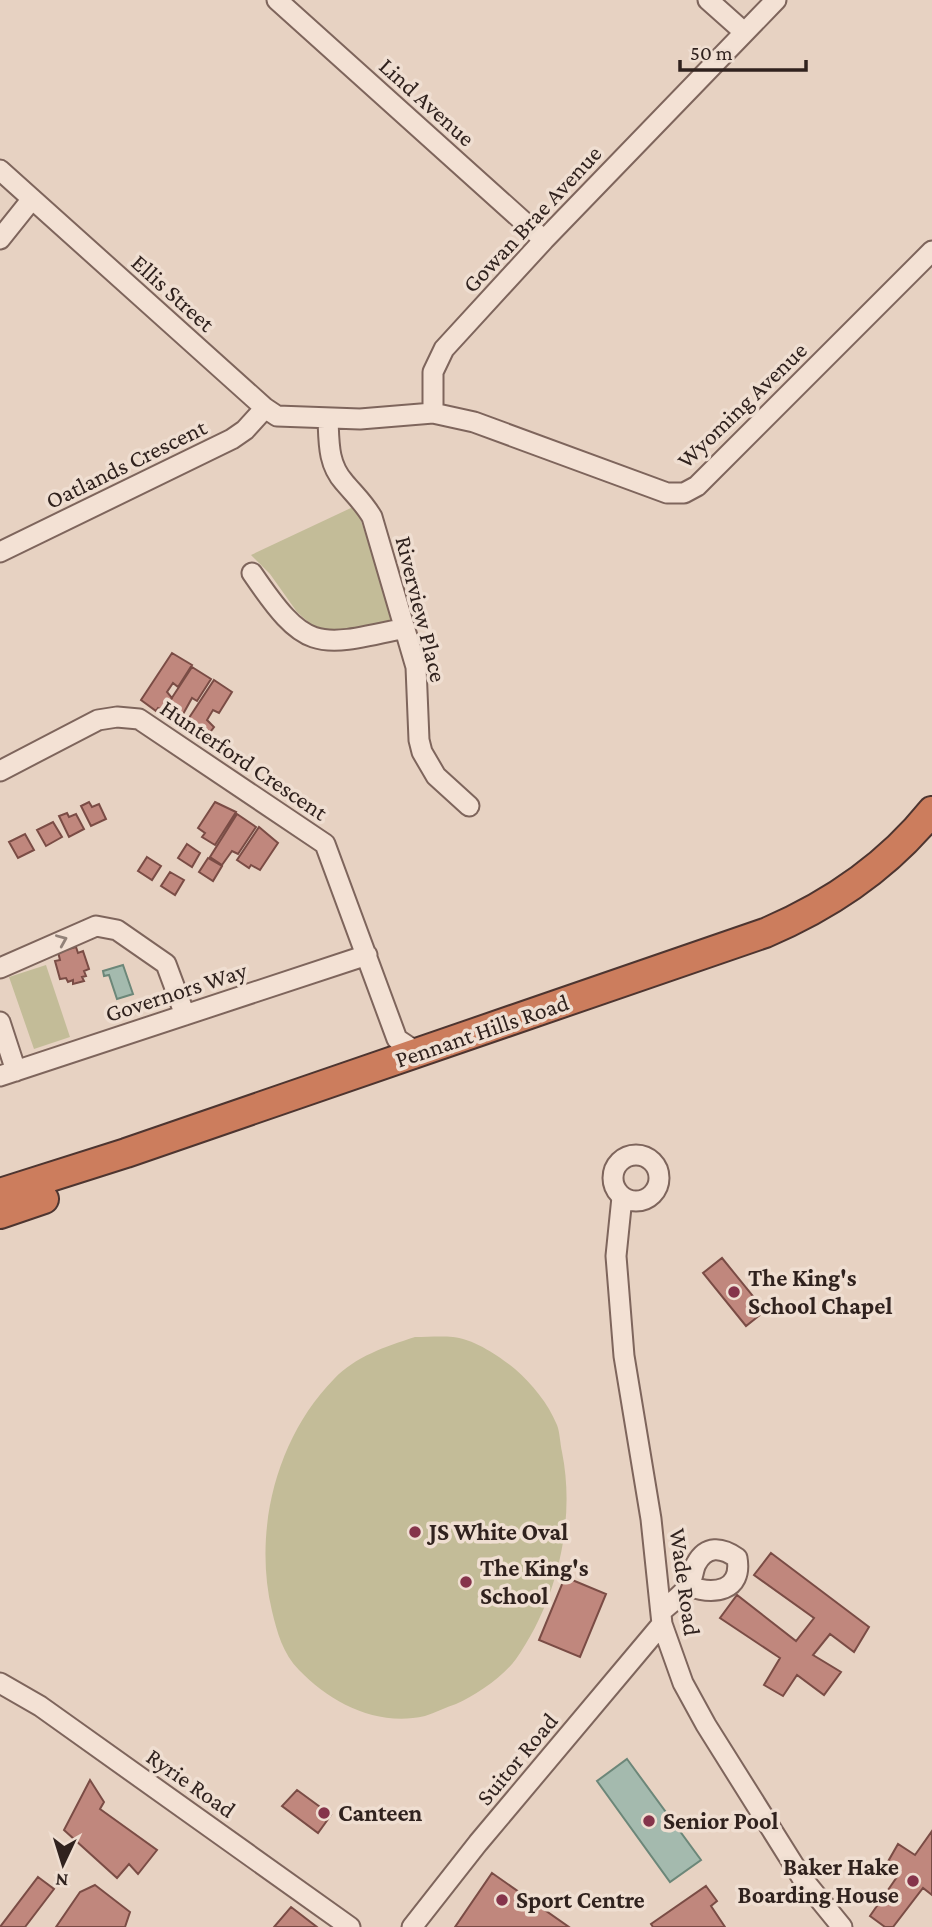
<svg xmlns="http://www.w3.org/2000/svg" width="932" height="1927" viewBox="0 0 932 1927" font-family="'Crimson Pro',serif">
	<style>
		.green { fill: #c3bc98 }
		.water { fill: #a4baae; stroke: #6c8779; stroke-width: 2 }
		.building { fill: #c0877d; stroke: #7a4c45; stroke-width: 2 }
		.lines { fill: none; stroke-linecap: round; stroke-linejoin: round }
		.minor-casing { stroke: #7e655c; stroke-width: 23 }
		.highway-casing { stroke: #4d3530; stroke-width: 32 }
		.minor { stroke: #f3e1d4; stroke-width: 19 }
		.highway { stroke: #cc7d5d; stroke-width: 28 }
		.oneway { stroke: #928279 }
		.poi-dot { fill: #85344b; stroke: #efded1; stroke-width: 2.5 }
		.labels { text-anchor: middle; stroke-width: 7; stroke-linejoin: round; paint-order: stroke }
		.street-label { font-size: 24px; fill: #30221e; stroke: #efded1 }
		.poi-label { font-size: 24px; font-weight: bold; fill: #30221e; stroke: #efded1; text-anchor: start }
	</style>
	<rect width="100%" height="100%" fill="#e7d2c2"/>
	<path class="green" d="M353,507L359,515L394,620L368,625L339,636L316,629L297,612L270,574L251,555Z
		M46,965L70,1037L34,1049L9,977Z
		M415,1337C427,1337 441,1336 453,1337C474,1339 499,1356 515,1369C532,1384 548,1403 557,1425C560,1433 560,1443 562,1452C576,1521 557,1601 516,1659C503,1677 475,1696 456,1704C446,1707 435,1713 425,1716C377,1727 331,1703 299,1670C283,1654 277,1632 272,1611C253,1531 276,1438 334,1379C356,1356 385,1347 415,1337Z"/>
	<path class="water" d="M123,965L133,994L117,999L109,975L104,976L103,971Z
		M627,1759L701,1860L670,1882L597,1781Z"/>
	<path class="building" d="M172,653L192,665L178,687L173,683L167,692L172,698L164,711L158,708L156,711L141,700Z
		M192,667L211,679L197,701L192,698L177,725L162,713Z
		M214,680L232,692L219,713L213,710L207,720L214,727L205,739L199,735L197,739L183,727Z
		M89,802L92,807L99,804L106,819L91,826L81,806Z
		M215,802L236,812L215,845L202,837L205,833L198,828Z
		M67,813L69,817L76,814L84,829L69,837L59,816Z
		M237,814L256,827L238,854L232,851L222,865L210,857Z
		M53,822L62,837L46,846L37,830Z
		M259,827L278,843L260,870L251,865L249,868L237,860Z
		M25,834L34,850L18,858L9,842Z
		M187,844L200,853L192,867L178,858Z
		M147,857L161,866L152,880L138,871Z
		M208,858L222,866L213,881L199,872Z
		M170,872L184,880L175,895L161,886Z
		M76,947L78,953L83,951L89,969L84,971L86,976L82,977L84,981L73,984V980L68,982L66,978L60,979L55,961L60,960L58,952Z
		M722,1258L765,1311L746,1326L703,1273Z
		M771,1553L869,1627L854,1652L830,1634L813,1655L841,1672L824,1695L797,1675L783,1696L764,1685L780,1658L720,1618L737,1595L796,1641L814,1618L754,1575Z
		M565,1577L606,1594L580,1657L539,1640Z
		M90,1780L104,1802L100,1809L157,1850L138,1874L129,1864L117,1878L64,1830Z
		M297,1790L331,1815L318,1833L282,1806Z
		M932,1831V1895L923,1888L893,1927H885L870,1916L899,1874L886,1865L898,1844L915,1855Z
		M492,1873L569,1927H455Z
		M38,1877L54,1889L25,1927H0Z
		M95,1885L130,1912L125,1927H56L80,1892Z
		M706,1886L717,1901L711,1906L725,1927H653L651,1924Z
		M291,1907L317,1927H274Z"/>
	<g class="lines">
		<g class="minor-casing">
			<path id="minor" d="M277,0L544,240
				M708,0L744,32
				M0,170L265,408L277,416L360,419L433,413L474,422L667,493H684L697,486L932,251
				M0,239L32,199
				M433,413V372L444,349L544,240L776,0
				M328,419C329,443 328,464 344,482C354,494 364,503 372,517L416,667L419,740L422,752L436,776L469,806
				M0,552L232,439L245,430L265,408
				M252,573C306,652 315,648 405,628
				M0,771L98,720L117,717L139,719L325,844L397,1039L418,1053
				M0,968L96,926L117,930L166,964L185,1015
				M0,1022L16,1071
				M0,1076L367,955
				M613 1178a23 23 0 1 1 46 0a23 23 0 1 1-46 0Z
				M622,1197L616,1256L624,1356L651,1519L662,1624L683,1683L706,1725L802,1878L842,1927
				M661,1612C669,1604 683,1595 689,1585C693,1579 693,1570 696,1564C706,1545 722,1547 737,1558C743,1592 713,1595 689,1586
				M0,1683L40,1706L350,1927
				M412,1927L478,1843L662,1624"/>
		</g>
		<g class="highway-casing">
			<path id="highway" d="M0,1193L126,1153L765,933C831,905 887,867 932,811
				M0,1214L44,1199"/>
		</g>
		<use href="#minor" class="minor"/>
		<use href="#highway" class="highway"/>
	</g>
	<defs><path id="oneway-chevron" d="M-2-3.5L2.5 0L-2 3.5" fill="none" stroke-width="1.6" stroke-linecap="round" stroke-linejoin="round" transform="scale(1.75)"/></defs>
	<use class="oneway" href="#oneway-chevron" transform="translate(62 940) rotate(-23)"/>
	<g class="poi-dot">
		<circle cx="734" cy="1292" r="7"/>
		<circle cx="415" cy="1532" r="7"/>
		<circle cx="466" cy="1582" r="7"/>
		<circle cx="324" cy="1813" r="7"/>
		<circle cx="649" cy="1821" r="7"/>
		<circle cx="913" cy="1881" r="7"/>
		<circle cx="502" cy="1900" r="7"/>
	</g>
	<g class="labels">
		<g class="street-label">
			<text transform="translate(427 102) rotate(42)" y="8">Lind Avenue</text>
			<text transform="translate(532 219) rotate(-47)" y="8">Gowan Brae Avenue</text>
			<text transform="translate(173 293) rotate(42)" y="8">Ellis Street</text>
			<text transform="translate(742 405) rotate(-44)" y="8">Wyoming Avenue</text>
			<text transform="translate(126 464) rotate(-26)" y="8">Oatlands Crescent</text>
			<text transform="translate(421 609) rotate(76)" y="8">Riverview Place</text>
			<text transform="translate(244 760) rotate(34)" y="8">Hunterford Crescent</text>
			<text transform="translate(176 992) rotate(-18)" y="8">Governors Way</text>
			<text transform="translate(482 1031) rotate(-19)" y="8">Pennant Hills Road</text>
			<text transform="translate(685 1582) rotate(82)" y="8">Wade Road</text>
			<text transform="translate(517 1759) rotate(-50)" y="8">Suitor Road</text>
			<text transform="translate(191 1783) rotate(35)" y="8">Ryrie Road</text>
		</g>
		<g class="poi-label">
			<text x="748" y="1286">The King's<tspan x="748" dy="28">School Chapel</tspan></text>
			<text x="429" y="1540">JS White Oval</text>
			<text x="480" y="1576">The King's<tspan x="480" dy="28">School</tspan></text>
			<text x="338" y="1821">Canteen</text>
			<text x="663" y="1829">Senior Pool</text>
			<text x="899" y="1875" text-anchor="end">Baker Hake<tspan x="899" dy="28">Boarding House</tspan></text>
			<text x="516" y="1908">Sport Centre</text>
		</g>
	</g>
	<g transform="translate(63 1864) rotate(184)" stroke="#efded1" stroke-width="5" paint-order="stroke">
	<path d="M0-5L12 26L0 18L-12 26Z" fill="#30221e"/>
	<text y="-10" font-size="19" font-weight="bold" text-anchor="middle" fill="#30221e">N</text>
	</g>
	<path d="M680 60v10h126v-10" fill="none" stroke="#30221e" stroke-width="3.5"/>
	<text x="690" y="60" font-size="21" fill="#30221e" stroke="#efded1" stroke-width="5" paint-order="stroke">50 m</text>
</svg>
